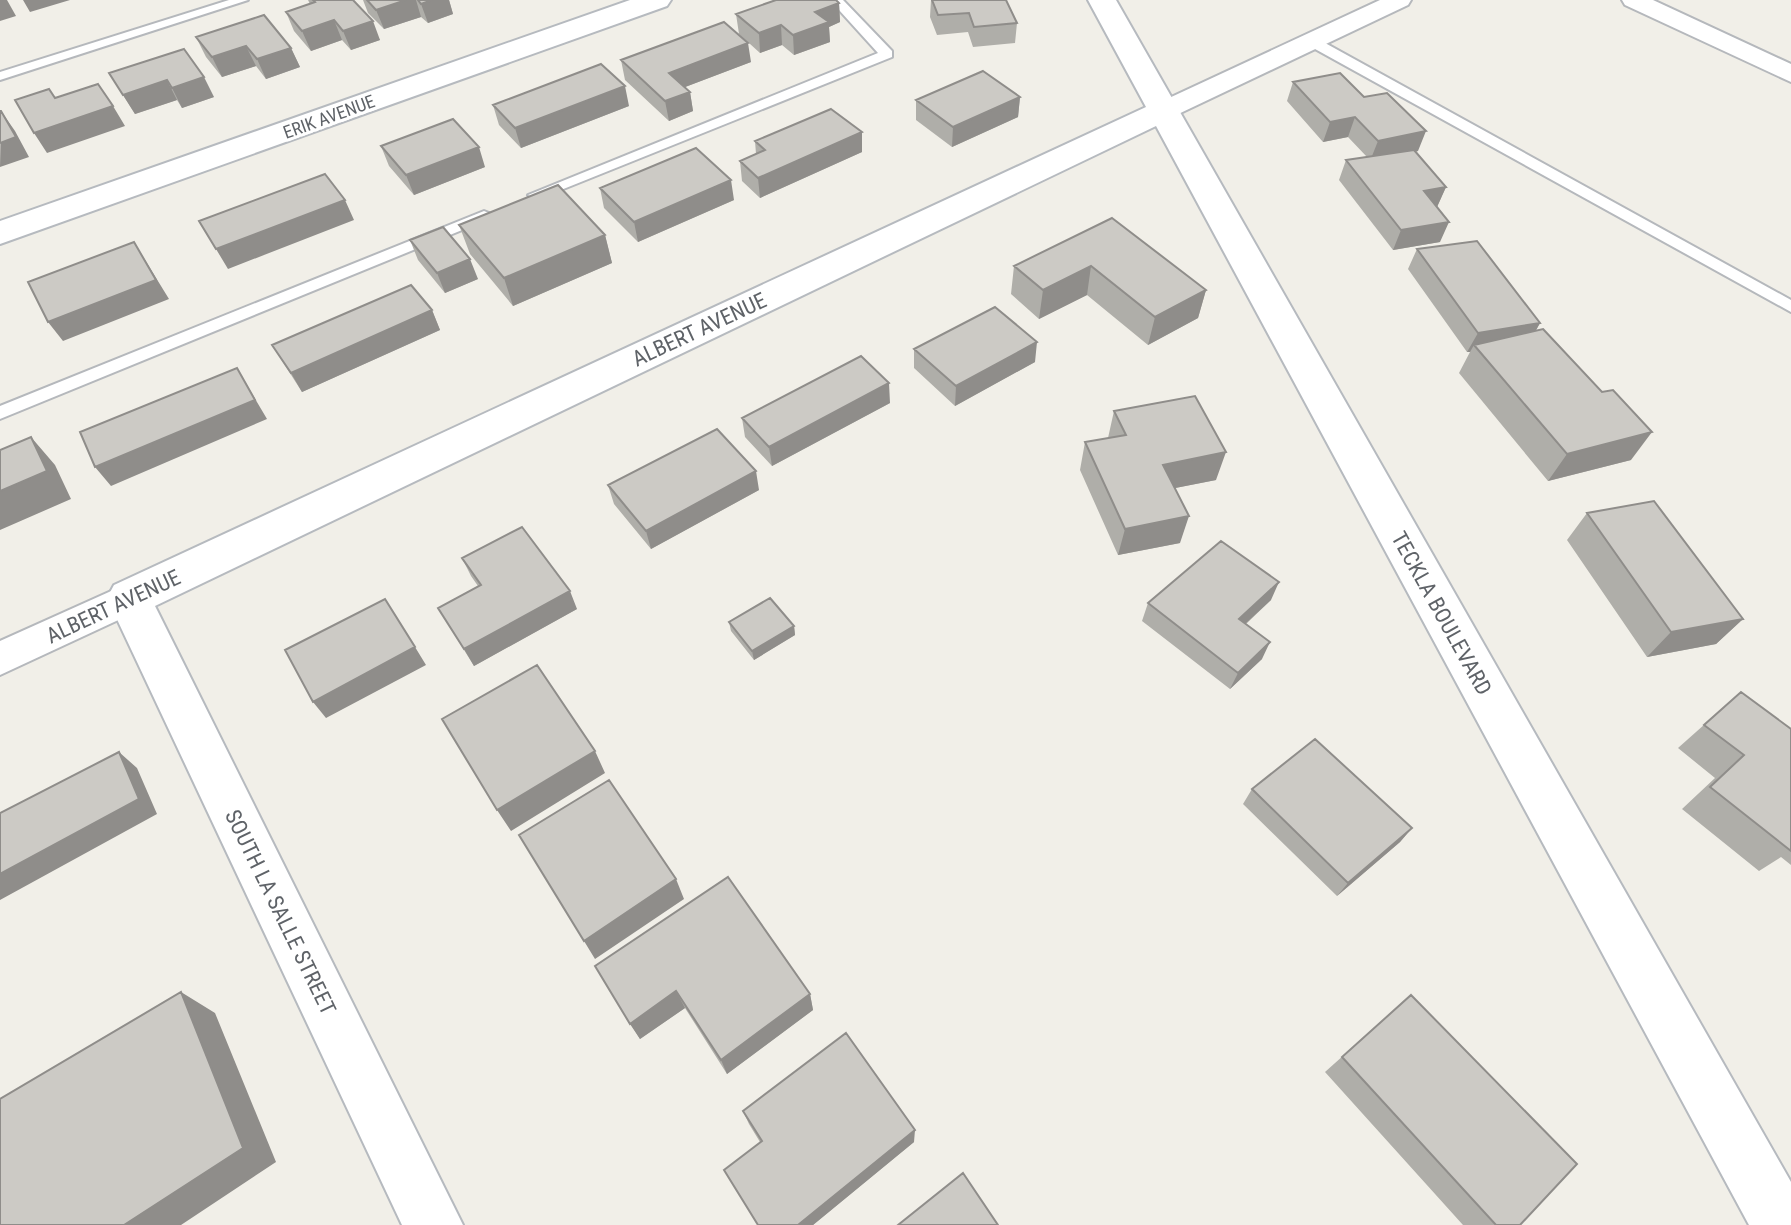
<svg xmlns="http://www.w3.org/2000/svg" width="1791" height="1225" viewBox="0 0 1791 1225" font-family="'Roboto Condensed',sans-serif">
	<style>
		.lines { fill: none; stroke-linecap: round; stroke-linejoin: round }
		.lane-casing { stroke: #b5b8bc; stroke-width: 4 }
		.street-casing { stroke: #b5b8bc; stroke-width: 4 }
		.secondary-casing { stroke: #b6babf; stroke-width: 4 }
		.lane { fill: #fff; fill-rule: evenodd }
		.street { fill: #fff; fill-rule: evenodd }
		.secondary { fill: #fff; fill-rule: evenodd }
		.wall { fill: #afaea9 }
		.shaded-wall { fill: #8f8d8a }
		.building { fill: #cccac5; stroke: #8f8d8a; stroke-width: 2 }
		.labels { text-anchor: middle; stroke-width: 6; stroke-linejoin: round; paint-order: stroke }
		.far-street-label { font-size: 18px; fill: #5f6368; stroke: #fff }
		.street-label { font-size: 22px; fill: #5f6368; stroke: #fff }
	</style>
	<rect width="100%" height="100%" fill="#f1efe8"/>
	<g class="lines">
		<g class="lane-casing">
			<path id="lane" d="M229,0H248L0,80V72Z
				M830,0H843L892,51V57L541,198L536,200L528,195L878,53Z
				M1306,38H1316L1791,300V312L1306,44Z
				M484,211L489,213V219L0,419V406Z"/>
		</g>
		<g class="street-casing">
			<path id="street" d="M1380,0H1411L1408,5L1172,117H1154L1150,111L1154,105Z
				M1622,0H1653L1791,64V82L1625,5Z
				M129,583L142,587L148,598L142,609L0,675V641Z"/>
		</g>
		<g class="secondary-casing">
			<path id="secondary" d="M630,0H671L667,6L0,244V221Z
				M1088,0H1116L1791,1182V1225H1749L1156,126L155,606L463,1225H402L107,598L114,585L1146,107Z"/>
		</g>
		<use href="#lane" class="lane"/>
		<use href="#street" class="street"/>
		<use href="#secondary" class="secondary"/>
	</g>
	<path class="wall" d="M308,0H353L380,40L351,50L342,40L311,51L294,31L286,12L310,4Z
		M363,0H449L453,14L428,23L421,17L384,29L368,13Z
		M931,0H1006L1017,23L1015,43L973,47L968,32L937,35L930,17Z
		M839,3L840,22L829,27L830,42L794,55L782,45L760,53L739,34L736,14Z
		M196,37L291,48L300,67L266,79L256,66L222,77L206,57Z
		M621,60L751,62L685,87L690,92L693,111L669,121L625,80Z
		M109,73L214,97L182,108L177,100L135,114Z
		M1293,82L1418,151L1415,152L1446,187L1437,207L1440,242L1393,250L1339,180L1346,160L1367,157L1348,137L1323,142L1287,101Z
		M1020,97L1018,117L952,147L916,120V100Z
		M493,105L629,106L521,148L499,125Z
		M755,141L862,152L760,198L742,181L740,161L756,154Z
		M381,146L485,167L414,195L389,166Z
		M600,188L734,200L638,242L604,208Z
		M1112,218L1206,290L1198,318L1148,345L1087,295L1039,319L1011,294L1014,266Z
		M459,225L605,235L612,263L513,306L470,254Z
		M410,240L478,279L445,293L418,260Z
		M1417,249L1540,323L1536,330L1631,460L1548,481L1459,373L1470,352H1467L1408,269Z
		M432,310L440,330L302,392L272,345Z
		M914,349L1035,362L955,406L914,368Z
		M890,403L772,466L745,437L742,418Z
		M1114,411L1216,480L1175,488L1180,543L1118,555L1080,470L1085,442L1108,438Z
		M608,485L759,490L651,549L614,504Z
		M1587,513L1743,619L1716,644L1647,657L1567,540Z
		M462,558L577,609L474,666L438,608L478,586L471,576Z
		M1271,600L1246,624L1262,659L1230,689L1142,621L1148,603Z
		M729,622L794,626L795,635L754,660L731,631Z
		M1741,692L1791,729V865L1781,857L1759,871L1682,809L1715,778L1678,748Z
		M1252,789L1412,828L1400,842L1337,896L1243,804Z
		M595,966L810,994L813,1010L727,1074L685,1008L640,1039Z
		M1411,995L1520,1225H1463L1325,1072Z
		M743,1111L914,1142L813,1225H758L760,1142L749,1124Z"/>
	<path class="shaded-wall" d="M0,0H7L16,16L0,21Z
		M23,0H70L30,12Z
		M406,0H416L421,17L384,29L376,10Z
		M432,0H449L453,14L428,23L421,4Z
		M839,3L840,22L829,27L830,42L794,55L793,35L815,12Z
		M334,20L342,40L311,51L302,31Z
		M373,21L380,40L351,50L343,31Z
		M781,25L782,45L760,53L759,33Z
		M748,43L751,62L672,92L669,73Z
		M246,46L256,66L222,77L212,57Z
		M291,48L300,67L266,79L257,59Z
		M204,77L214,97L182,108L172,88Z
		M167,80L177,100L135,114L123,95Z
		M625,86L629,106L521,148L515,128Z
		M690,92L693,111L669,121L665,101Z
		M1020,97L1018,117L952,147L953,127Z
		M113,106L125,126L47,153L34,133Z
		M1,111L15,131L29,157L0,167Z
		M1355,117L1348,137L1323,142L1330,122Z
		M1426,131L1418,151L1370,161L1378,141Z
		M862,132V152L760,198L758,178Z
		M479,147L485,167L414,195L406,175Z
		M731,180L734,200L638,242L634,222Z
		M1446,187L1437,207L1424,191Z
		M345,200L354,220L228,269L216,249Z
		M1449,222L1440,242L1393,250L1401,230Z
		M605,235L612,263L513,306L504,278Z
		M134,242L169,299L63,341L48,322Z
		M470,259L478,279L445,293L437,273Z
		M1091,266L1087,295L1039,319L1043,290Z
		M1206,290L1198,318L1148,345L1155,317Z
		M432,310L440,330L302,392L291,373Z
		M1540,323L1529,343L1474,345L1470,352H1467L1478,333Z
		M1037,342L1035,362L955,406L956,386Z
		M237,368L267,419L111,486L95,467Z
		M889,383L890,403L772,466L769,447Z
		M1652,432L1631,460L1548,481L1567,454Z
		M31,437L55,465L71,499L0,530V491Z
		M1226,452L1216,480L1155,492L1163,465Z
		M756,471L759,490L651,549L646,531Z
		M1189,516L1180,543L1118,555L1125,529Z
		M1279,582L1271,600L1232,636L1239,619Z
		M570,591L577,609L474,666L464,649Z
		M1743,619L1716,644L1647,657L1671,632Z
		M794,626L795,635L754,660L752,651Z
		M1270,642L1262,659L1230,689L1238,673Z
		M415,647L426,665L326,718L313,702Z
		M595,751L605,773L511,831L497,810Z
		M119,752L137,768L157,814L0,900V874Z
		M1412,828L1400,842L1337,896L1348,883Z
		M676,879L684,899L595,959L584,941Z
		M676,991L685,1008L640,1039L630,1024Z
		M181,992L215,1013L276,1162L181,1225H124Z
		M810,994L813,1010L727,1074L721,1060Z
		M915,1130L914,1142L813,1225H798Z"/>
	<path class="building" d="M313,0H353L373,21L343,31L334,20L302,31L286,12L315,2Z
		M367,0H406L376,10Z
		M418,0H432L421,4Z
		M776,0H836L839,3L815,12L829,22L793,35L781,25L759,33L736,14Z
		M932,0H1006L1017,23L974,27L969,13L938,15Z
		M264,15L291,48L257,59L246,46L212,57L196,37Z
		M724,22L748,43L669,73L690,92L665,101L621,60Z
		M184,49L204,77L172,88L167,80L123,95L109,73Z
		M601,64L625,86L515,128L493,105Z
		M983,71L1020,97L953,127L916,100Z
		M1340,73L1364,97L1387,93L1426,131L1378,141L1355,117L1330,122L1293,82Z
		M98,84L113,106L34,133L15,100L49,89L55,98Z
		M831,109L862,132L758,178L740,161L765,150L755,141Z
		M0,111H1L16,137L0,143Z
		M453,119L479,147L406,175L381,146Z
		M696,148L731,180L634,222L600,188Z
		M1414,150L1446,187L1424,191L1449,222L1401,230L1346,160Z
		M325,174L345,200L216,249L199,221Z
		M558,185L605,235L504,278L459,225Z
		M1112,218L1206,290L1155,317L1091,266L1043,290L1014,266Z
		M443,227L470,259L437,273L410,240Z
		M1477,241L1540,323L1478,333L1417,249Z
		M134,242L156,280L48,322L28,282Z
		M411,285L432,310L291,373L272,345Z
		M995,307L1037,342L956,386L914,349Z
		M1543,329L1602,392L1613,390L1652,432L1567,454L1474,345Z
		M861,356L889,383L769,447L742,418Z
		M237,368L255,400L95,467L80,432Z
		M1195,396L1226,452L1163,465L1189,516L1125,529L1085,442L1126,435L1114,411Z
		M717,429L756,471L646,531L608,485Z
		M31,437L47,471L0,491V450Z
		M1654,501L1743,619L1671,632L1587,513Z
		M522,527L570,591L464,649L438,608L481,585L462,558Z
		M1221,541L1279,582L1239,619L1270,642L1238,673L1148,603Z
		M770,598L794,626L752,651L729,622Z
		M385,599L415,647L313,702L285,650Z
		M537,665L595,751L497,810L442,719Z
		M1741,692L1791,729V851L1710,787L1744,755L1704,725Z
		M1315,739L1412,828L1348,883L1252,789Z
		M119,752L139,799L0,874V813Z
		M609,780L676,879L584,941L519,835Z
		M728,877L810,994L721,1060L676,991L630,1024L595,966Z
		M181,992L243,1148L124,1225H0V1099Z
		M1411,995L1577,1164L1520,1225H1496L1342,1057Z
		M846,1033L915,1130L798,1225H758L724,1170L762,1141L743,1111Z
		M963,1173L998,1225H898Z"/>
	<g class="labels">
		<g class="far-street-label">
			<text transform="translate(329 117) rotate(-20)" y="6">ERIK AVENUE</text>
		</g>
		<g class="street-label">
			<text transform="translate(699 329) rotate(-25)" y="8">ALBERT AVENUE</text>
			<text transform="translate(113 606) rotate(-25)" y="8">ALBERT AVENUE</text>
			<text transform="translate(1442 613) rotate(61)" y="8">TECKLA BOULEVARD</text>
			<text transform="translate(281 912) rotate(64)" y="8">SOUTH LA SALLE STREET</text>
		</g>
	</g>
</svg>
